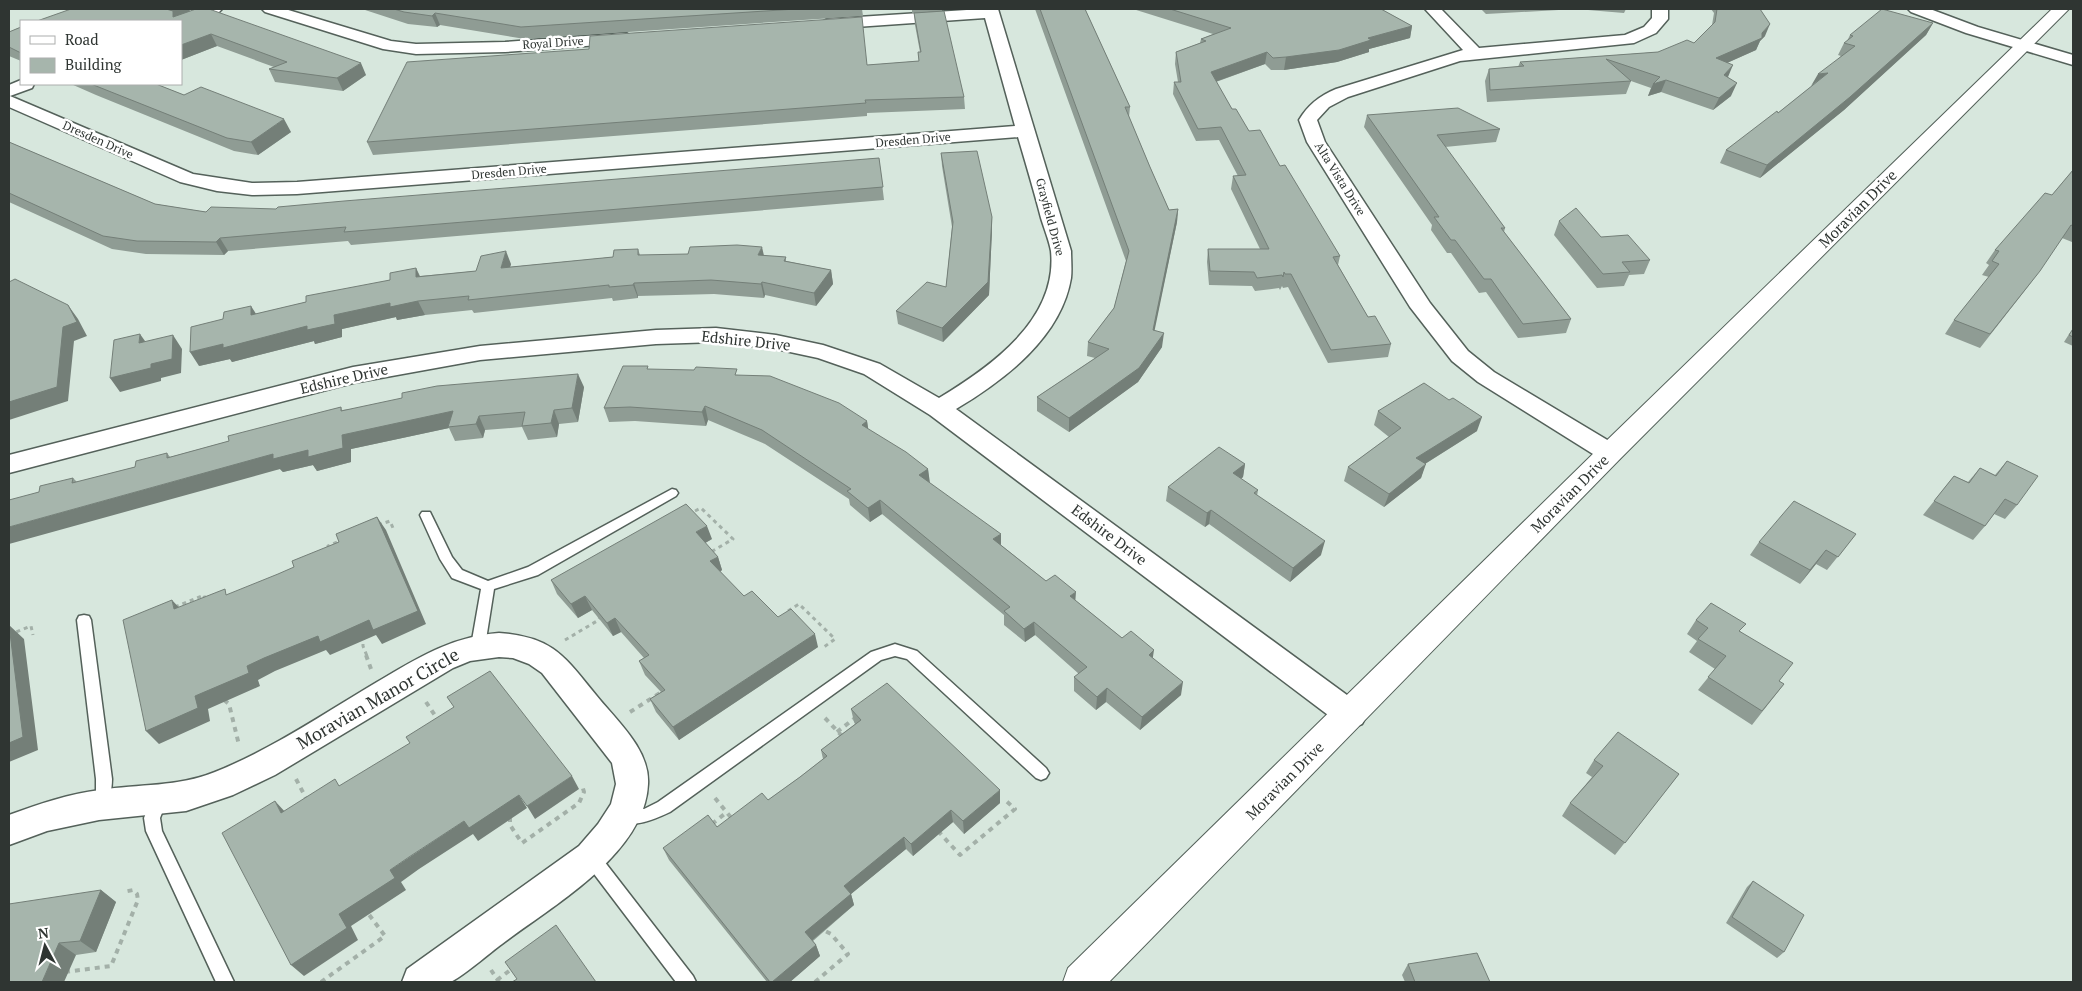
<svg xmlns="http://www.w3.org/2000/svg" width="2082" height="991" viewBox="0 0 2082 991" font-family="'PT Serif',serif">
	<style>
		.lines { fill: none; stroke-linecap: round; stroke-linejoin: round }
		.service-casing { stroke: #54615a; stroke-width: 3 }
		.minor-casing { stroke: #54615a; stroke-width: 3 }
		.tertiary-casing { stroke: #54615a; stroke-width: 2 }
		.path-far1 { stroke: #a3b0a8; stroke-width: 3; stroke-dasharray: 4 4; stroke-linecap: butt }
		.path { stroke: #a3b0a8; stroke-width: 4; stroke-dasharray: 5 5; stroke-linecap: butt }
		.service { fill: #fff; fill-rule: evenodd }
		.minor { fill: #fff; fill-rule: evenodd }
		.tertiary { fill: #fff; fill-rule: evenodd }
		.wall { fill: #8f9c94 }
		.shaded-wall { fill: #747f78 }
		.building { fill: #a6b5ac; stroke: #747f78 }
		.labels { text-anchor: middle; stroke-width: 5; stroke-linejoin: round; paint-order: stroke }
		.far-street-label { font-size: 12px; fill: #2f3532; stroke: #fff }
		.street-label { font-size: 15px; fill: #2f3532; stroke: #fff }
		.near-street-label { font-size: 18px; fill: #2f3532; stroke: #fff }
	</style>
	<rect width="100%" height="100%" fill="#d7e7dd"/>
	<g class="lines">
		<g class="service-casing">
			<path id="service" d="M672,489L676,490L678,493L676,496L538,575L494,589L485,646L483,650L478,652L473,650L471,646L481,589L452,578L440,559L420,515L422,512H430L452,557L462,570L488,581L528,567Z
				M84,615L89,616L91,620L112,779C112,791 109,799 105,810L99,812L93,810L91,805L96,791V779L77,620L79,616Z
				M895,644L917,651L1046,768L1049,773L1046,778L1041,780L1036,778L907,659L895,656L881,660L670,812C653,820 635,828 616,821L614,816L616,811L622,809H644L658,802L871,652Z
				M159,793L165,795L167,800L160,818L162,831L234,982H216L146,831L144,818L153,795Z
				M591,849L597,852L693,976L696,982H676L585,862L583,857L585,852Z"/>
		</g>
		<g class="minor-casing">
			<path id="minor" d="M201,9H222L219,12L187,25L181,27V21H174Z
				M262,9H285L391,41L416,44L505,42L626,33L634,38L626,43L505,52L416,54L383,49L265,12Z
				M982,9H998L1071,251C1071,260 1072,269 1071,278C1061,338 1004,380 956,409L1362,706L1367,715L1362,724L1351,728L1340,724L930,415L864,374L818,358L776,349L716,342L656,344L480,360L353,383L9,473V455L353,367L480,346L656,330L716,328L776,335L823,345L880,364L939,398C990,367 1058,320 1051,251C1049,240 1044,228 1041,218C1034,191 1026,164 1018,137L297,194L252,195L217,191L180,182L9,107V85L21,80V84H34L32,88L10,96L193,174L252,183L297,182L1015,126L985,18L827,29L819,24L827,19Z
				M1425,9H1441L1479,48L1625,35L1644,27L1652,18V9H1668V19L1656,33L1634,43L1460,61L1348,97L1329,107L1317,120L1325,142L1430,303L1468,351L1494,372L1619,447L1623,453L1619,459L1610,462L1601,459L1478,382L1452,361L1410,307L1307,142L1299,120C1308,105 1319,96 1336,89L1463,50Z
				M1908,9H1930L1978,27L2073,55V65L1966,33L1911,12Z
				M499,633C553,637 564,656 596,695C616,720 650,749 648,784C645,854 552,906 502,944C492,951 460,979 450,982C441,985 412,983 402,982L407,969L579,846L598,824L611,804L616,784L612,763L542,673L529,664L513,658L499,657L470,661L453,668L275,775L233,795L186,811L99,820L47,831L9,845V815C39,804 68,794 100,790C138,784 179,787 215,772C272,749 325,713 377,682C416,659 452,636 499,633Z"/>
		</g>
		<g class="tertiary-casing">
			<path id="tertiary" d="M2052,9H2069L1619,460L1109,982H1063L1068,968L1601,446Z"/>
		</g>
		<path class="path-far1" d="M695,511L701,508L733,539L711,552
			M378,525L390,521L393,528
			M329,548L328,546L342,540
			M175,607L204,595L205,600
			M788,611L799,604L835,639L824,647
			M9,635L31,626L33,635
			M363,636V646L367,656
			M565,640L597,621L601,616"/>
		<path class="path" d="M366,655L371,669
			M224,700L229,704L239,745
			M426,702L438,720
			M630,712L660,693
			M825,718L843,737
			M837,732L855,718
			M296,779L307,800
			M715,798L733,820
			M510,817V825L522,843L579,803L584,792L582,785
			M712,824L727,812
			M938,831L960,855L1015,809L1004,799
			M491,970L499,982
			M65,972L111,966L138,900L137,894L133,890L123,892
			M497,980L513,968
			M321,982L385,936L367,912
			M815,982L848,954L831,934L823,930"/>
		<use href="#service" class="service"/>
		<use href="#minor" class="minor"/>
		<use href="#tertiary" class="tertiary"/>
	</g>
	<path class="wall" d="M71,9H189L190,11L366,75L343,91L275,82L269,69L274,67L217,46L181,60V21Z
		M362,9H862L863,16L525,39L440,25L437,27L408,24Z
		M912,9H942V11L912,13Z
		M1035,9H1085L1130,107L1129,117L1150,167L1169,210L1178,209L1177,222L1154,330L1162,347L1138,382L1069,432L1037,411V397L1095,358L1087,356L1088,342L1114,308L1126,261Z
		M1133,9H1381L1412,26L1410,38L1369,49V52L1337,62L1284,70H1271L1265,64L1216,82L1232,109L1249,131L1280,166L1340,256L1338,265L1368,317L1391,344L1388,357L1328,363L1288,287L1283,288L1282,286L1280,290L1279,288L1255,291L1252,286L1209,285L1207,262L1208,249H1260L1231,189L1233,176H1238L1219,140L1196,141L1173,94L1174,82H1178L1175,64L1176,52L1200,43L1201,39L1213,34Z
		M1481,9H1626L1624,13L1576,9L1486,14Z
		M1711,9H1760L1765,36L1760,41L1756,50L1727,63L1728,77L1731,96L1713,110L1661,92L1648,96L1651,88L1631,81L1626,94L1487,102L1485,81L1489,69L1518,67L1520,62L1658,52L1694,43L1712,25L1714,13Z
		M914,13L964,97L965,109L867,113V116L373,155L367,142L868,65L919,61L918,52H920L915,25Z
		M1933,23L1926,35L1844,110L1760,178L1720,163L1726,150L1778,113L1812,86L1841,56L1838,55L1844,43L1847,41L1850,35Z
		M21,27V61L9,56V32Z
		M71,84H156L184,95L291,132L258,155L234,151L96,95Z
		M1367,115L1500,129L1496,142L1445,147L1505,228L1504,232L1571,319L1566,333L1518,338L1486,292L1479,293L1451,253H1447L1431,230L1432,225L1364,127Z
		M9,142L155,204L206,212L276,209L879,158L884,200L351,245L348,241L228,251L224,255L146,254L112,249L9,202Z
		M941,153L992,217V230L989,295L943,342L898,324L896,311L946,287L952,227L942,166Z
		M2073,170V240L2072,242L2062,238L2030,284L1980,348L1945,334L1954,320L1989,277L1982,275L1989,265L1986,263L1995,250L2052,195Z
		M1559,221L1601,237L1650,260L1644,274L1629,275L1624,286L1597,288L1554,235Z
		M638,249L640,255L764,256L786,257V261L831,270L833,284L816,306L765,295L764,298L714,294L638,296V298L613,301L612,298L474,313L472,310L425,315L397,320L396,317L342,329V337L315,344L314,341L232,362L230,359L199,366L256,314L306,302L390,280L416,268L420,276L476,271L511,264L510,267L613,257Z
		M2073,328V346L2064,342Z
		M649,370L739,375L867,421L868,429L928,469L929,482L1001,545L1046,581L1075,600L1122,638L1153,658L1181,695L1140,730L1106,702L1096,710L1074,691V677L1079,674L1035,635L1025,642L1004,625V615L882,514L870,522L850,505L849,499L765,444L708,420L706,426L635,421L609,422L604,408Z
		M584,387L578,422L559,424L557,437L528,440L522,427L485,430L483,438L455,441L449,428L351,449V462L317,471L313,465L283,472L280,469L39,492L73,478L77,482L135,467L167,453L170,457L229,441L341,407L342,410Z
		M1378,411L1477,431L1425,464L1421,478L1384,507L1344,481L1348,467L1389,437L1374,425Z
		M2007,461L2017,505L2005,519L1994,514L1985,526L1973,540L1923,515L1954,476L1968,482L1980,468L1995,475Z
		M1245,464L1243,477L1241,479L1258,490L1257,496L1321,555L1290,582L1209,524L1205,527L1166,501L1168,487Z
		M1856,534L1827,570L1816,564L1800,584L1750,555L1759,542Z
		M712,539L705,543L718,557L722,570L720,572L744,596L778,617L818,647L679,740L656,712L650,699L661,692L645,675L639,661L644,658L621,632L613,636L592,610L578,618L557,594L551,580Z
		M1696,620L1740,631L1779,681L1784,684L1752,725L1698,690L1715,669L1689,652L1697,641L1687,634Z
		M851,709L1000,803L964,834L953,822L913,856L906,849L851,894L854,905L813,941L816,945L820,956L790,982H767L669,860L663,848L717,827L768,800L800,777L823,759L821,750L855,724L854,722Z
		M1594,760L1679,774L1615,855L1562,816L1570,803L1592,777L1586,773Z
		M1753,881L1784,952L1777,958L1726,923L1747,887Z
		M101,890L116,902L96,952L76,955L9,982Z
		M1408,964L1490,982H1405L1402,975Z"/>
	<path class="shaded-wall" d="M166,9H189L190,12L178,21Z
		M435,13L440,25L437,27L432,16Z
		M1933,23L1926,35L1844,110L1760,178L1767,165Z
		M1770,24L1765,36L1760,41L1756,50L1711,70L1716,58L1762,33Z
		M1412,26L1410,38L1369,49V52L1337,62L1284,70L1286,57L1368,38Z
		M211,34L217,46L181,60V45Z
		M1267,52L1265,64L1209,84L1211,72Z
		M361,63L366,75L343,91L337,78Z
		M1733,65L1728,77L1724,75Z
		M1828,73L1811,86L1818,74Z
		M1666,80L1661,92L1648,96L1653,84Z
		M1737,83L1731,96L1713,110L1719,98Z
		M284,119L291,132L258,155L251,142Z
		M1178,209L1177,222L1152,343L1153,330Z
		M992,217V230L989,295L943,342L942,328Z
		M220,238L228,251L224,255L216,242Z
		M762,247L765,260L758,255Z
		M506,251L511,264L506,281L501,268Z
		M416,268L422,282L416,277Z
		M831,270L833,284L816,306L814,293Z
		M762,282L765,295L764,298L761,284Z
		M634,283L638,296V298L633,285Z
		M418,301L425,315L397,320L396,317L342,329V337L315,344L314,341L232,362L230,359L199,366L190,352L334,315L390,303Z
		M68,305L78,319L87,336L74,341L68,401L9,420V402L63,327Z
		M251,306L260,320L251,315Z
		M1164,333L1162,347L1138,382L1069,432V418Z
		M140,334L150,348L139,343Z
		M173,335L182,349L181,373L161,378V381L120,392L110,378L151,364Z
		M578,374L584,387L578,422L572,408Z
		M705,406L708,420L706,426L702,412Z
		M554,410L559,424L557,437L551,423Z
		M453,411L448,427L449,428L351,449V462L317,471L313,465L283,472L280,469L9,544V527L342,435Z
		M479,416L485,430L483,438L476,424Z
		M1482,417L1477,431L1412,472L1416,458Z
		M867,421L869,434L862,425Z
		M1245,464L1243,477L1230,487L1233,473Z
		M1426,464L1421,478L1384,507L1389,494Z
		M928,469L930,483L919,475Z
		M880,500L882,514L870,522L868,508Z
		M1211,510L1209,524L1205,527L1207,513Z
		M377,517L386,530L426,624L382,644L376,635L330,655L326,650L275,671L258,680L260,686L208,709L210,721L159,744L146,731L195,696L247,666Z
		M707,526L712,539L700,546L696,532Z
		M1001,534V548L993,539Z
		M1325,541L1321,555L1290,582L1293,568Z
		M1826,550L1816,564L1800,584L1810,570Z
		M718,557L722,570L715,575L710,561Z
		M1076,592L1075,605L1070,596Z
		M585,596L592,610L578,618L571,604Z
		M172,600L184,613L174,609Z
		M615,618L621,632L613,636L607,623Z
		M1034,622L1035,635L1025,642L1024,629Z
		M9,625L24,639L38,750L9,762Z
		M815,634L818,647L679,740L673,727Z
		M1154,650L1152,663L1149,655Z
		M1183,682L1181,695L1140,730L1142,717Z
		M1107,688L1106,702L1096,710L1097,697Z
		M572,776L579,789L535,819L527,806Z
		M1000,790V803L964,834L963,821Z
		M519,795L527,808L478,841L473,834L419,869L401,882L406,890L351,926L358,940L304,976L291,965L339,914L390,870L464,821Z
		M275,801L287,814L281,813Z
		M951,810L953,822L913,856L911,844Z
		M904,837L906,849L851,894L854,905L809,943L805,932L844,886Z
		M101,890L116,902L96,952L80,941Z
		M59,943L76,955L64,982H42Z
		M816,945L820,956L790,982H772Z"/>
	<path class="building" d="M71,9H166L173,11V17L196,9H209L361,63L337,78L269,69L287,62L211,34L181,45V21H37Z
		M394,9H796L521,27L435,13L432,16L404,12Z
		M1040,9H1085L1130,107H1125L1150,167L1169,210L1178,209L1153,330L1164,333L1139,368L1069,418L1037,397L1109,349L1088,342L1114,308L1129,251Z
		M1170,9H1381L1412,26L1368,38L1371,40L1339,50L1286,57L1273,58L1267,52L1211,72L1232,109H1236L1249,131L1260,130L1280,166L1285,165L1340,256L1333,257L1368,317L1375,316L1391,344L1331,350L1291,274H1285L1284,272L1283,277L1282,275L1257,278L1254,272L1210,271L1208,249H1269L1233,176L1246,175L1221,127L1198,129L1174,82H1181L1176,52L1206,41L1201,39L1231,28Z
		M1717,9H1760L1770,24L1762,33V38L1716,58L1733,65L1724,75L1737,83L1719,98L1666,80L1653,84L1660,77L1606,59L1631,81L1490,90L1489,69L1524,66L1520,62L1658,52L1687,40L1694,43L1715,22Z
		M1882,9L1933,23L1850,97L1767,165L1726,150L1777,111L1778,113L1828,73L1818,74L1855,46L1844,43L1853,36L1850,35Z
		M944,11L964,97L865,100L866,103L367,142L407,62L589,49L590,36L862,17L867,65L919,61L918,52H921L914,13Z
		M21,27V53L9,47V32Z
		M91,84H156L184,95L201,87L284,119L251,142L227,138Z
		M1458,108L1500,129L1437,135L1505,228H1501L1571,319L1523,324L1491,279H1484L1455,240H1451L1434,217H1439L1367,115Z
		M9,142L155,204L206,212L211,207L276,209L278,207L344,201L879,158L883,187L344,232L346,227L220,238L216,242L137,241L103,236L9,193Z
		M977,151L992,217L988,282L942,328L896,311L927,282L946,287L953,222L941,153Z
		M2073,170V226L2071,225L2040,271L1990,334L1954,320L1999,264L1992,261L1999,251L1995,250L2045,193L2052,195Z
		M1576,208L1601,237L1628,235L1650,260L1622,262L1630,272L1603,274L1559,221Z
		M737,245L762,247L758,255L786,257L784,261L831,270L814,293L762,282L761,284L711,280L634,283L633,285L609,287V285L468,300L469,296L418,301L390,307V303L334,315L335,324L307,330V326L223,348V344L190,352L191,327L223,319L224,312L251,306V315L306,302V296L390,280V273L416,268V277L476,271L481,256L506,251L501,268L613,257L614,250L638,249V255L688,254L690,247Z
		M15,279L68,305L77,322L63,327L57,387L9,402V282Z
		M2073,329V337L2069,335Z
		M140,334L139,343L173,335L172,359L151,364V368L110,378L114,340Z
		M623,366H648L647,369L694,370L696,367L737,369L735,375L770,376L839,403L867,421L862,425L906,452L928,469L919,475L1001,534L993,539L1046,581L1055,575L1076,592L1070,596L1122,638L1131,631L1154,650L1149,655L1183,682L1142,717L1107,688L1097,697L1074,677L1087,667L1034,622L1024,629L1004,611L1010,607L880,500L868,508L847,491L851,489L762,430L705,406L702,412L630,407L604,408Z
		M578,374L572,408L554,410L551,423L522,426L525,412L479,416L476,424L448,427L453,411L342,435L343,448L308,457V450L273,459V454L9,527V500L39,492L40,486L73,478L72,483L135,467L136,461L167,453V458L229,441L228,436L286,421L341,407V411L402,398V393L437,386Z
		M1424,383L1449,400L1453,398L1482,417L1416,458L1426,464L1389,494L1348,467L1401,428L1378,411Z
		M1219,447L1245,464L1233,473L1258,490L1254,493L1325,541L1293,568L1211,510L1207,513L1168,487Z
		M2007,461L2038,476L2017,505L2005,499L1985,526L1934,501L1954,476L1969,483L1980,468L1996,476Z
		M1794,501L1856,534L1838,557L1826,550L1810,570L1759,542Z
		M686,504L707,526L696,532L718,557L710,561L744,596L752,591L778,617L791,609L815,634L673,727L650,699L665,690L639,661L649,655L615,618L607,623L585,596L571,604L551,580Z
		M377,517L418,611L373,630L369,620L320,642L318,636L264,658L247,666L249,673L195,696L198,708L146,731L123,620L172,600L174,609L225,589L226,595L278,574L294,567L292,561L339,542L336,534Z
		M1711,603L1746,624L1739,631L1793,663L1779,681L1784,684L1762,711L1708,677L1726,656L1698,639L1708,628L1696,620Z
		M9,625L23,737L9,743Z
		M490,671L572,776L527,806L519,795L469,828L464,821L409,857L390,870L395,878L339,914L347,928L291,965L222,833L275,801L281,813L335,779L339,786L410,743L406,737L454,707L447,697Z
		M887,683L1000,790L963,821L951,810L911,844L904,837L844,886L851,894L805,932L816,945L772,982H770L663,848L708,815L717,827L762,793L768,800L800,777L827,756L821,750L861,720L851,709Z
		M1618,732L1679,774L1625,843L1570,803L1603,766L1594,760Z
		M1753,881L1804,915L1784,952L1732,917Z
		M101,890L80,941L59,943L42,982H9V904Z
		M556,925L596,982H512L517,979L505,962Z
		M1477,953L1490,982H1415L1408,964Z"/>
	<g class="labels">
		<g class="far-street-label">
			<text transform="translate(553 43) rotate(-4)" y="4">Royal Drive</text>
			<text transform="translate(98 140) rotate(24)" y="4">Dresden Drive</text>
			<text transform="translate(913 140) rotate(-5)" y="4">Dresden Drive</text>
			<text transform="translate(509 172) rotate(-5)" y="4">Dresden Drive</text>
			<text transform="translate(1340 179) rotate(58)" y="4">Alta Vista Drive</text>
			<text transform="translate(1050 217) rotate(75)" y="4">Grayfield Drive</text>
		</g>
		<g class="street-label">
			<text transform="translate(1858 209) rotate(-45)" y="5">Moravian Drive</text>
			<text transform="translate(746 341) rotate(6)" y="5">Edshire Drive</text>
			<text transform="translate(344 379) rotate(-13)" y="5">Edshire Drive</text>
			<text transform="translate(1570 494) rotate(-45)" y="5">Moravian Drive</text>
			<text transform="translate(1109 535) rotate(37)" y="5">Edshire Drive</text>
			<text transform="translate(1285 781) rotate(-45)" y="5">Moravian Drive</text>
		</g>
		<g class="near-street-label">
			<text transform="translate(378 699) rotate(-30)" y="6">Moravian Manor Circle</text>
		</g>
	</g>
	<rect width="2082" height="991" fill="none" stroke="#2f3532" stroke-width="20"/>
	<rect x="20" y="20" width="162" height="65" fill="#ffffff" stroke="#acaead"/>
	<rect x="30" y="36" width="25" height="8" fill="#ffffff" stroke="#acaead"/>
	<text x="65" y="45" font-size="15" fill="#2f3532">Road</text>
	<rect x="30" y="58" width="25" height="15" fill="#a6b5ac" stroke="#acaead"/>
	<text x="65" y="70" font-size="15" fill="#2f3532">Building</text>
	<g transform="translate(45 946) rotate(353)" stroke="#ffffff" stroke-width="4" paint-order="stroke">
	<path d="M0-4L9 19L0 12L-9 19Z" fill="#2f3532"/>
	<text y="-8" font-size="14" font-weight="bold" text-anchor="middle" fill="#2f3532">N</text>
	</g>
</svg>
